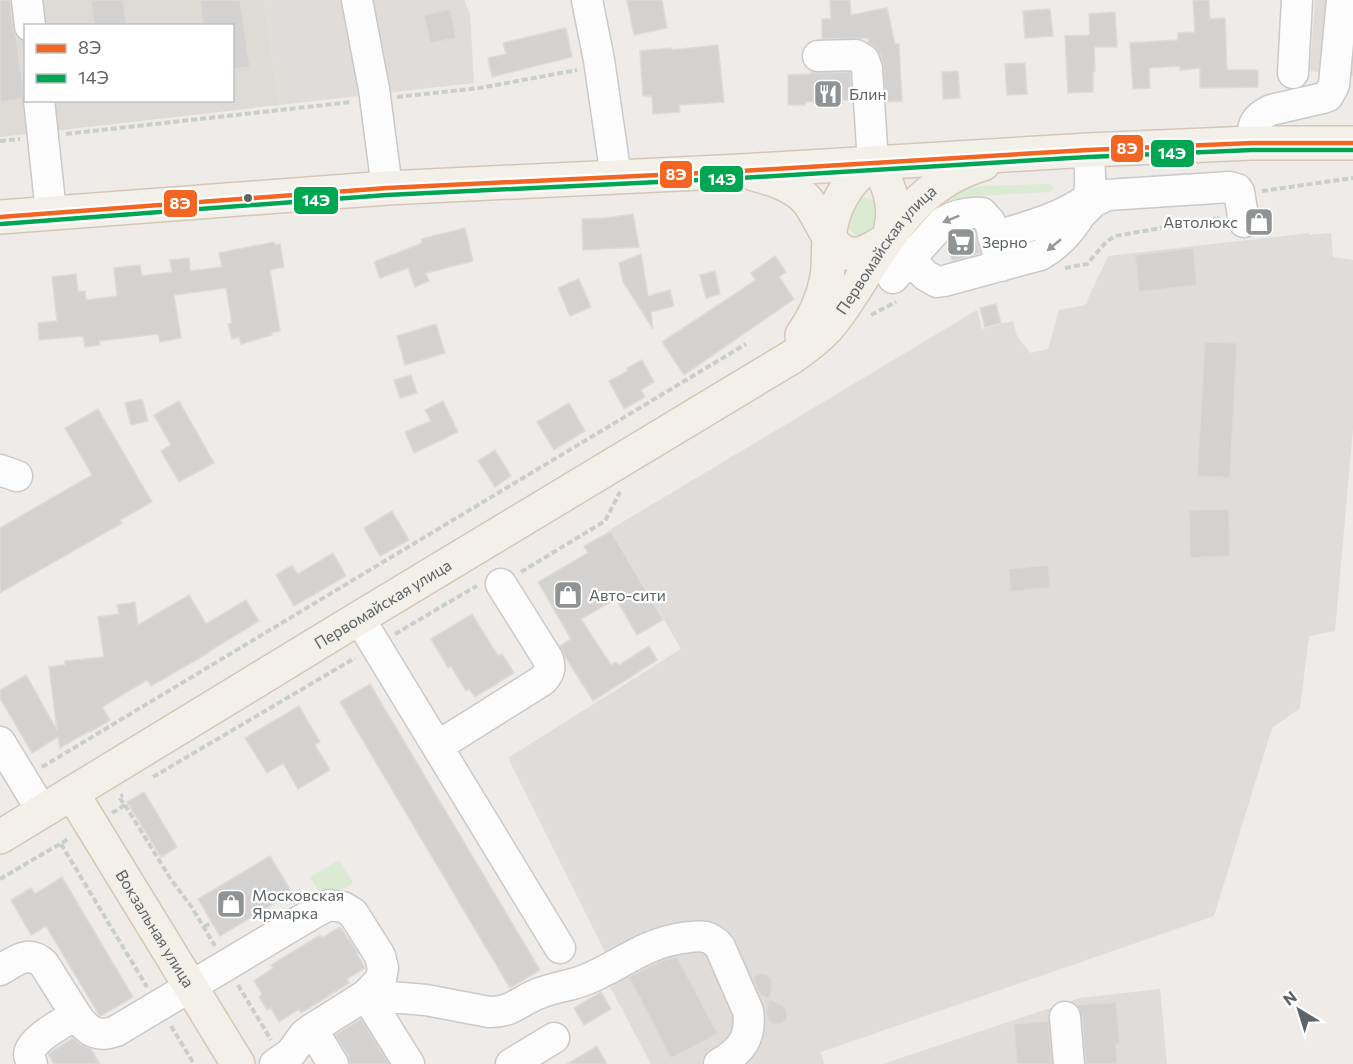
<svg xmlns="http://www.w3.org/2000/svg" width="1353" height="1064" viewBox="0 0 1353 1064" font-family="Commissioner,sans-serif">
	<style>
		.industrial { fill: #dfdcd9 }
		.education { fill: #dedbd6; fill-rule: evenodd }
		.green { fill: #daead3 }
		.building { fill: #d4d2d1; stroke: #dddad8; stroke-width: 1.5 }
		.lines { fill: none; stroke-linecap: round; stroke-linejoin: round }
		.minor-casing { stroke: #c9c9c9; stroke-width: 33 }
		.major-casing { stroke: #d6c7b5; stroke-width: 36 }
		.path { stroke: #c8ceca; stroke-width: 4; stroke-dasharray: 6 3; stroke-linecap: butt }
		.minor { stroke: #fcfcfc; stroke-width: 30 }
		.major { stroke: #f3efe9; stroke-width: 33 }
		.bus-1-casing { stroke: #fff; stroke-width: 9 }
		.bus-2-casing { stroke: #fff; stroke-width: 9 }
		.bus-1 { stroke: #f26522; stroke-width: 4.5 }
		.bus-2 { stroke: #00a651; stroke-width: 4.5 }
		.oneway { fill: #95999b }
		.bus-dot { fill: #5d6367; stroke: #fff; stroke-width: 2 }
		.labels { text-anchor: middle; stroke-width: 4.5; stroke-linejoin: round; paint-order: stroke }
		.poi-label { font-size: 16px; fill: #5d6367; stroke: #fff; text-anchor: start }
		.street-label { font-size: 16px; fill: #5d6367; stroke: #fff }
		.line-badge { stroke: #fff; stroke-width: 2 }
		.badge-label { font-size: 16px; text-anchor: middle; font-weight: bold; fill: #fff }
	</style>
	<rect width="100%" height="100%" fill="#eeebe8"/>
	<path class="industrial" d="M264,0H464L470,14L474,83L279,105Z
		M1315,0H1353V76L1310,71Z
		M1309,233V235L1331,233L1333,257L1353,260V429L1335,631L1309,636L1300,708L1272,728L1214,916L821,1052L824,1064H651L597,962L607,956L508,758L681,649L611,529L977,310L982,329L1013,321L1017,336L1030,353L1048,349L1059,310L1085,305L1108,256Z
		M1160,989L1167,1064H883L1080,998Z"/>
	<path class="education" d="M0,0H264L279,105L0,137ZM26,26H232V100H26Z"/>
	<path class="green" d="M1048,184L1052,185L1053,189L1049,192L978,196L961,200L913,237L911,233L912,228L957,190L981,186Z
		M863,197L873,200L877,204L878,228L864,238C847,234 843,222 852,208C856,203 857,200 863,197Z
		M339,860L353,883L325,900L310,877Z"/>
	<path class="building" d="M0,0H10L13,28L16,37L24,93L22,99L0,102Z
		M91,0H123L127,26H94Z
		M200,0H240L250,67L232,69V26H203Z
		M627,0H662L667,28L634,35Z
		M830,0H850L851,15L887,8L895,44H899L902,101L886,102L883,64L880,54L874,46L869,43L868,38L822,39V19H831Z
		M1193,0H1209L1210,19L1225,18L1227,70H1258V87L1200,88V68L1180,70V66L1149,68L1150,88L1133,89L1130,43L1178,40V33L1195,32Z
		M450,9L456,38L430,43L424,15Z
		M1050,9L1053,36L1025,38L1023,11Z
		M1115,12L1117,47H1094L1095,71L1093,72V92L1068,93L1065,36L1090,35L1089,14Z
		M566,28L572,57L492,77L488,58L506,54L503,43Z
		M718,45L724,102L679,105L680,112L653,114L652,96H643L640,51L671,48L672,50Z
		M1025,63L1027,94L1007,95L1005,64Z
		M958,71L960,98L943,99L942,72Z
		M811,72L818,73L850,72L852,100L805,102V105H788V75L811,74Z
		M633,214L639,247L583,250L582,219L606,218Z
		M465,228L473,261L426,273L429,281L415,287L408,268L380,278L374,262L422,243L421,239Z
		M974,230L980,253L952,261L947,243L954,236Z
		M274,242L275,245L280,244L284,267L270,270L280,331L271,333L272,335L241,344L239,337L232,339L228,324L232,323L226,288L174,295L181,338L160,342L158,334L99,341L100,345L85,347L83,336L39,340L38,323L57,321L52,277L76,274L78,292L85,291L86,300L117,296L114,268L140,265L142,276L172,272L170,260L189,258L190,271L222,267L219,253Z
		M1193,248L1197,285L1139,292L1135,255Z
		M641,254L648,296L670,290L674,306L651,312L653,329L623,282L619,263Z
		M775,256L786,272L779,277L794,299L684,375L662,342L756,280L751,273Z
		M715,271L720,294L706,298L700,275Z
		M579,279L591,307L570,316L558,288Z
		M996,304L1001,323L985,327L980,308Z
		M436,324L445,353L405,365L397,336Z
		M1205,342L1237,343L1230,478L1197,476Z
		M642,360L654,382L641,390L645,397L624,409L609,381L628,371L627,368Z
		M411,375L417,393L400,398L394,380Z
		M142,399L148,421L131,425L125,403Z
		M179,401L214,463L179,482L161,451L171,445L154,415Z
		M443,401L458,432L414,453L405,432L431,421L425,410Z
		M569,403L585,431L554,450L537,422Z
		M98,409L152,502L120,520L122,523L0,593V528L92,475L65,428Z
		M495,450L511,476L495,487L478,461Z
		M1229,509L1230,556L1190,558L1189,510Z
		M392,511L409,540L380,556L364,528Z
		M611,531L663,620L637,635L616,599L581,619L611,665L616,662L619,665L649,646L657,660L593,701L566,658L560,646L571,639L538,582L588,553L584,546Z
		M333,553L346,576L294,606L276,575L292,565L298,574Z
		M1048,565L1050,587L1011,592L1008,569Z
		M189,595L206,624L246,600L259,621L208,652V653L151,686L147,680L102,707L110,720L90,732L89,731L60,748L58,737L32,753L0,698V690L26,675L57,730L49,667L65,665V661L104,657L98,617L119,614L117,605L135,602L138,625Z
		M472,614L498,656L502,654L514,673L475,697L469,689L466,691L451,666L448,668L431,639Z
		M370,684L540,970L510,988L340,702Z
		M299,706L320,742L315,745L330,770L298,789L283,763L267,773L245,738Z
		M144,792L177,847L161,857L127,802Z
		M270,856L292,893L220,936L198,899Z
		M62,877L133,997L101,1016L99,1015L46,926L31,935L11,900L31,888L35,894Z
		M340,927L358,953L357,954L365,968L347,979L349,983L319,1002L301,1013L299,1009L279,1022L271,1008L267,1010L259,997L262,994L254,981L273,968L271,965L320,935L322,938Z
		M677,957L718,1034L671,1058L629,977L661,961Z
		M762,973L768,975L772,981L770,999L760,995L753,979L754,976Z
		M601,992L611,1009L584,1025L574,1008Z
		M769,999L782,1005L786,1009L787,1017L785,1021L781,1024H772L767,1018L766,1013Z
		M1116,1002L1120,1044H1116L1117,1064H1086L1082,1016L1077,1005Z
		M361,1019L389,1064H350L348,1055L335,1035Z
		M1048,1021L1052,1064H1017L1014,1024Z
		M73,1038L80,1044L91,1049L100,1064H54L48,1054Z
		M597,1046L607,1064H567Z"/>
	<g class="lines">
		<g class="minor-casing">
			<path id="minor" d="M27,0L30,26
				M357,0L374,89L387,188
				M587,0L599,60L616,177
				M818,56L856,55L864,60L867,69L873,163
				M1293,73L1297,0
				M39,100L51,212
				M1252,143C1252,125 1254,118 1271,110L1323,98L1328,96L1334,85L1342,0
				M1080,215L1093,202L1107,195L1230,187L1237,189L1239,192L1244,222
				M889,237L925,275L937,282L944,281L1040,255C1061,244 1084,217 1089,193C1092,179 1089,163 1088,150
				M993,237C1026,227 1060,219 1087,199
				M893,278L943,222C954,216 969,212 982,213L990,222L1001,266
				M0,470L17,476
				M359,618L560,948
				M0,742L42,811
				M438,746L543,680C549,673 551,669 548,659L501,584
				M0,970C16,961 28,949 44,964L76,1015C64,1022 29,1040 29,1055C29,1056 32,1063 32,1064
				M366,995L426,1000L489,1012C512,1013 520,1000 540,993C555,987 570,986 585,980C620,966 642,944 682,938C699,936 708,933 720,947L748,1011C752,1038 741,1051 719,1064
				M366,995L409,1064
				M76,1015C87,1031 97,1038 116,1031L317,911L329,905L343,907L353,913L380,956L383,968L381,979L366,995L312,1029L304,1035L291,1053L275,1064
				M1065,1017L1069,1064
				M312,1029L333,1064
				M511,1064L554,1038"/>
		</g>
		<g class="major-casing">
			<g id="major">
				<path d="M754,174C772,179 790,184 804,197C822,214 827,253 853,254C861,255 868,251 875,247C879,245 887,240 889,236C891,232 891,226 892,222C895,201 888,179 873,163"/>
				<path d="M0,217L387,188L741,171L1088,150L1252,143H1353"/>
				<path d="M802,335C815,317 823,299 827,277C829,264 828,252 829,240C831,208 847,180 873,163"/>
				<path id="s1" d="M72,793L238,1064"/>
				<path id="s2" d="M0,837L359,618L792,357C805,348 817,339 828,327C839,315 848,300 857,286C892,232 918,183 983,164"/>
			</g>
		</g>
		<path class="path" d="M397,97L480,88L577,70
			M66,134L351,102
			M0,141L20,139
			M1262,191L1353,178
			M1065,268L1087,264L1106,242L1115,236L1220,218
			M871,315L896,302
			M521,572L605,521L620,492
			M395,634L473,588L477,586
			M42,767L746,344
			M153,777L355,658
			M125,805L172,881L191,906L215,946
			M112,813L125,805L119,797L123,795
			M61,844L147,987
			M0,879L70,838
			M204,927L212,922
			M238,985L271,1040
			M171,1026L194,1064"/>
		<use href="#minor" class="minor"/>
		<use href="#major" class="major"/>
		<g class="bus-1-casing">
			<path id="bus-1" d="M0,217L387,188L741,171L1088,150L1252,143H1353"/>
		</g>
		<g class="bus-2-casing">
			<path id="bus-2" d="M1,224L387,195L741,178L1088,157L1252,150H1353"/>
		</g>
		<use href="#bus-1" class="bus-1"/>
		<use href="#bus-2" class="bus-2"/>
	</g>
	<defs><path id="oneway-solid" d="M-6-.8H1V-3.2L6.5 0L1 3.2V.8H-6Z" transform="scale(1.5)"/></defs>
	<g class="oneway">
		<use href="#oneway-solid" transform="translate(951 219) rotate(158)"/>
		<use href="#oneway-solid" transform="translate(1054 245) rotate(140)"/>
	</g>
	<defs>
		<g id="restaurant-square" transform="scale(1.5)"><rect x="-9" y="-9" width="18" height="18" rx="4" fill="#909394" stroke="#fff"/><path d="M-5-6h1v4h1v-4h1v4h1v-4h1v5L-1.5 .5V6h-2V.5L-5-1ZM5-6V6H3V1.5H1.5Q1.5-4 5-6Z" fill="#fff"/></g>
		<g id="shop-square" transform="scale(1.5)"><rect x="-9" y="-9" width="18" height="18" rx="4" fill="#909394" stroke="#fff"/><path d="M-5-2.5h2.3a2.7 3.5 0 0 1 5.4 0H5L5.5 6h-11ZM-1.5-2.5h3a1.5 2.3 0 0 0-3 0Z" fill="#fff"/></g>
		<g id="supermarket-square" transform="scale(1.5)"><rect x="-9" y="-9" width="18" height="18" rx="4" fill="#909394" stroke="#fff"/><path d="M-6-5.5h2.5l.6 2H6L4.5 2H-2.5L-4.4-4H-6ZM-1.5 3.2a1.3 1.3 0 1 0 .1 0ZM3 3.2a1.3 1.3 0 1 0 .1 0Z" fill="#fff"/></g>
	</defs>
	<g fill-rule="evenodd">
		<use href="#restaurant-square" x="828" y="94"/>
		<use href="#shop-square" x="1259" y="222"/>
		<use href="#supermarket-square" x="961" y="242"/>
		<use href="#shop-square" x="568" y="595"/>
		<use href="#shop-square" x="231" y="904"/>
	</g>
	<circle class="bus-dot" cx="248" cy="198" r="5"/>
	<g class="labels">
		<g class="poi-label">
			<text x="849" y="100">Блин</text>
			<text x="1238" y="228" text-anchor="end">Автолюкс</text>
			<text x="982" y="248">Зерно</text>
			<text x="589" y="601">Авто-сити</text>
			<text x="252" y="901">Московская<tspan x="252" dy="18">Ярмарка</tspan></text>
		</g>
		<g class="street-label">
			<text dy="6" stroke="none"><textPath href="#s2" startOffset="1070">Первомайская улица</textPath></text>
			<text dy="6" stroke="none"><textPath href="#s2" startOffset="448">Первомайская улица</textPath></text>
			<text dy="6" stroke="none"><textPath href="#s1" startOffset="159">Вокзальная улица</textPath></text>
		</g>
	</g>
	<g class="line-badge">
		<rect x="1110" y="134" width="34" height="29" rx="6" fill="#f26522"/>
		<rect x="1150" y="139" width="45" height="29" rx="6" fill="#00a651"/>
		<rect x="659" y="160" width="34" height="29" rx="6" fill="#f26522"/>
		<rect x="699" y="165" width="45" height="28" rx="6" fill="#00a651"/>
		<rect x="293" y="186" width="46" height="29" rx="6" fill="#00a651"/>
		<rect x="163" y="189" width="35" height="29" rx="6" fill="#f26522"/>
	</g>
	<g class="badge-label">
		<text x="1127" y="154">8Э</text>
		<text x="1172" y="159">14Э</text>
		<text x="676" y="180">8Э</text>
		<text x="722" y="185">14Э</text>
		<text x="316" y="206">14Э</text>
		<text x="180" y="209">8Э</text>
	</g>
	<rect x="24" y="24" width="210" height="78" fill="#ffffff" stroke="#bec1c2" stroke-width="1.5"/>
	<rect x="36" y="44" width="30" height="9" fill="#f26522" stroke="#bec1c2" stroke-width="1.5"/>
	<text x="78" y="54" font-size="18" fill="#5d6367">8Э</text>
	<rect x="36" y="74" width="30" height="9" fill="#00a651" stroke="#bec1c2" stroke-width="1.5"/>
	<text x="78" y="84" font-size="18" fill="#5d6367">14Э</text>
	<g transform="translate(1299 1010) rotate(322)" stroke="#ffffff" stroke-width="4.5" paint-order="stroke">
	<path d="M0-4.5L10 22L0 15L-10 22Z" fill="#5d6367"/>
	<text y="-9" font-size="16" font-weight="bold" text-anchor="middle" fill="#5d6367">N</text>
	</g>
</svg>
